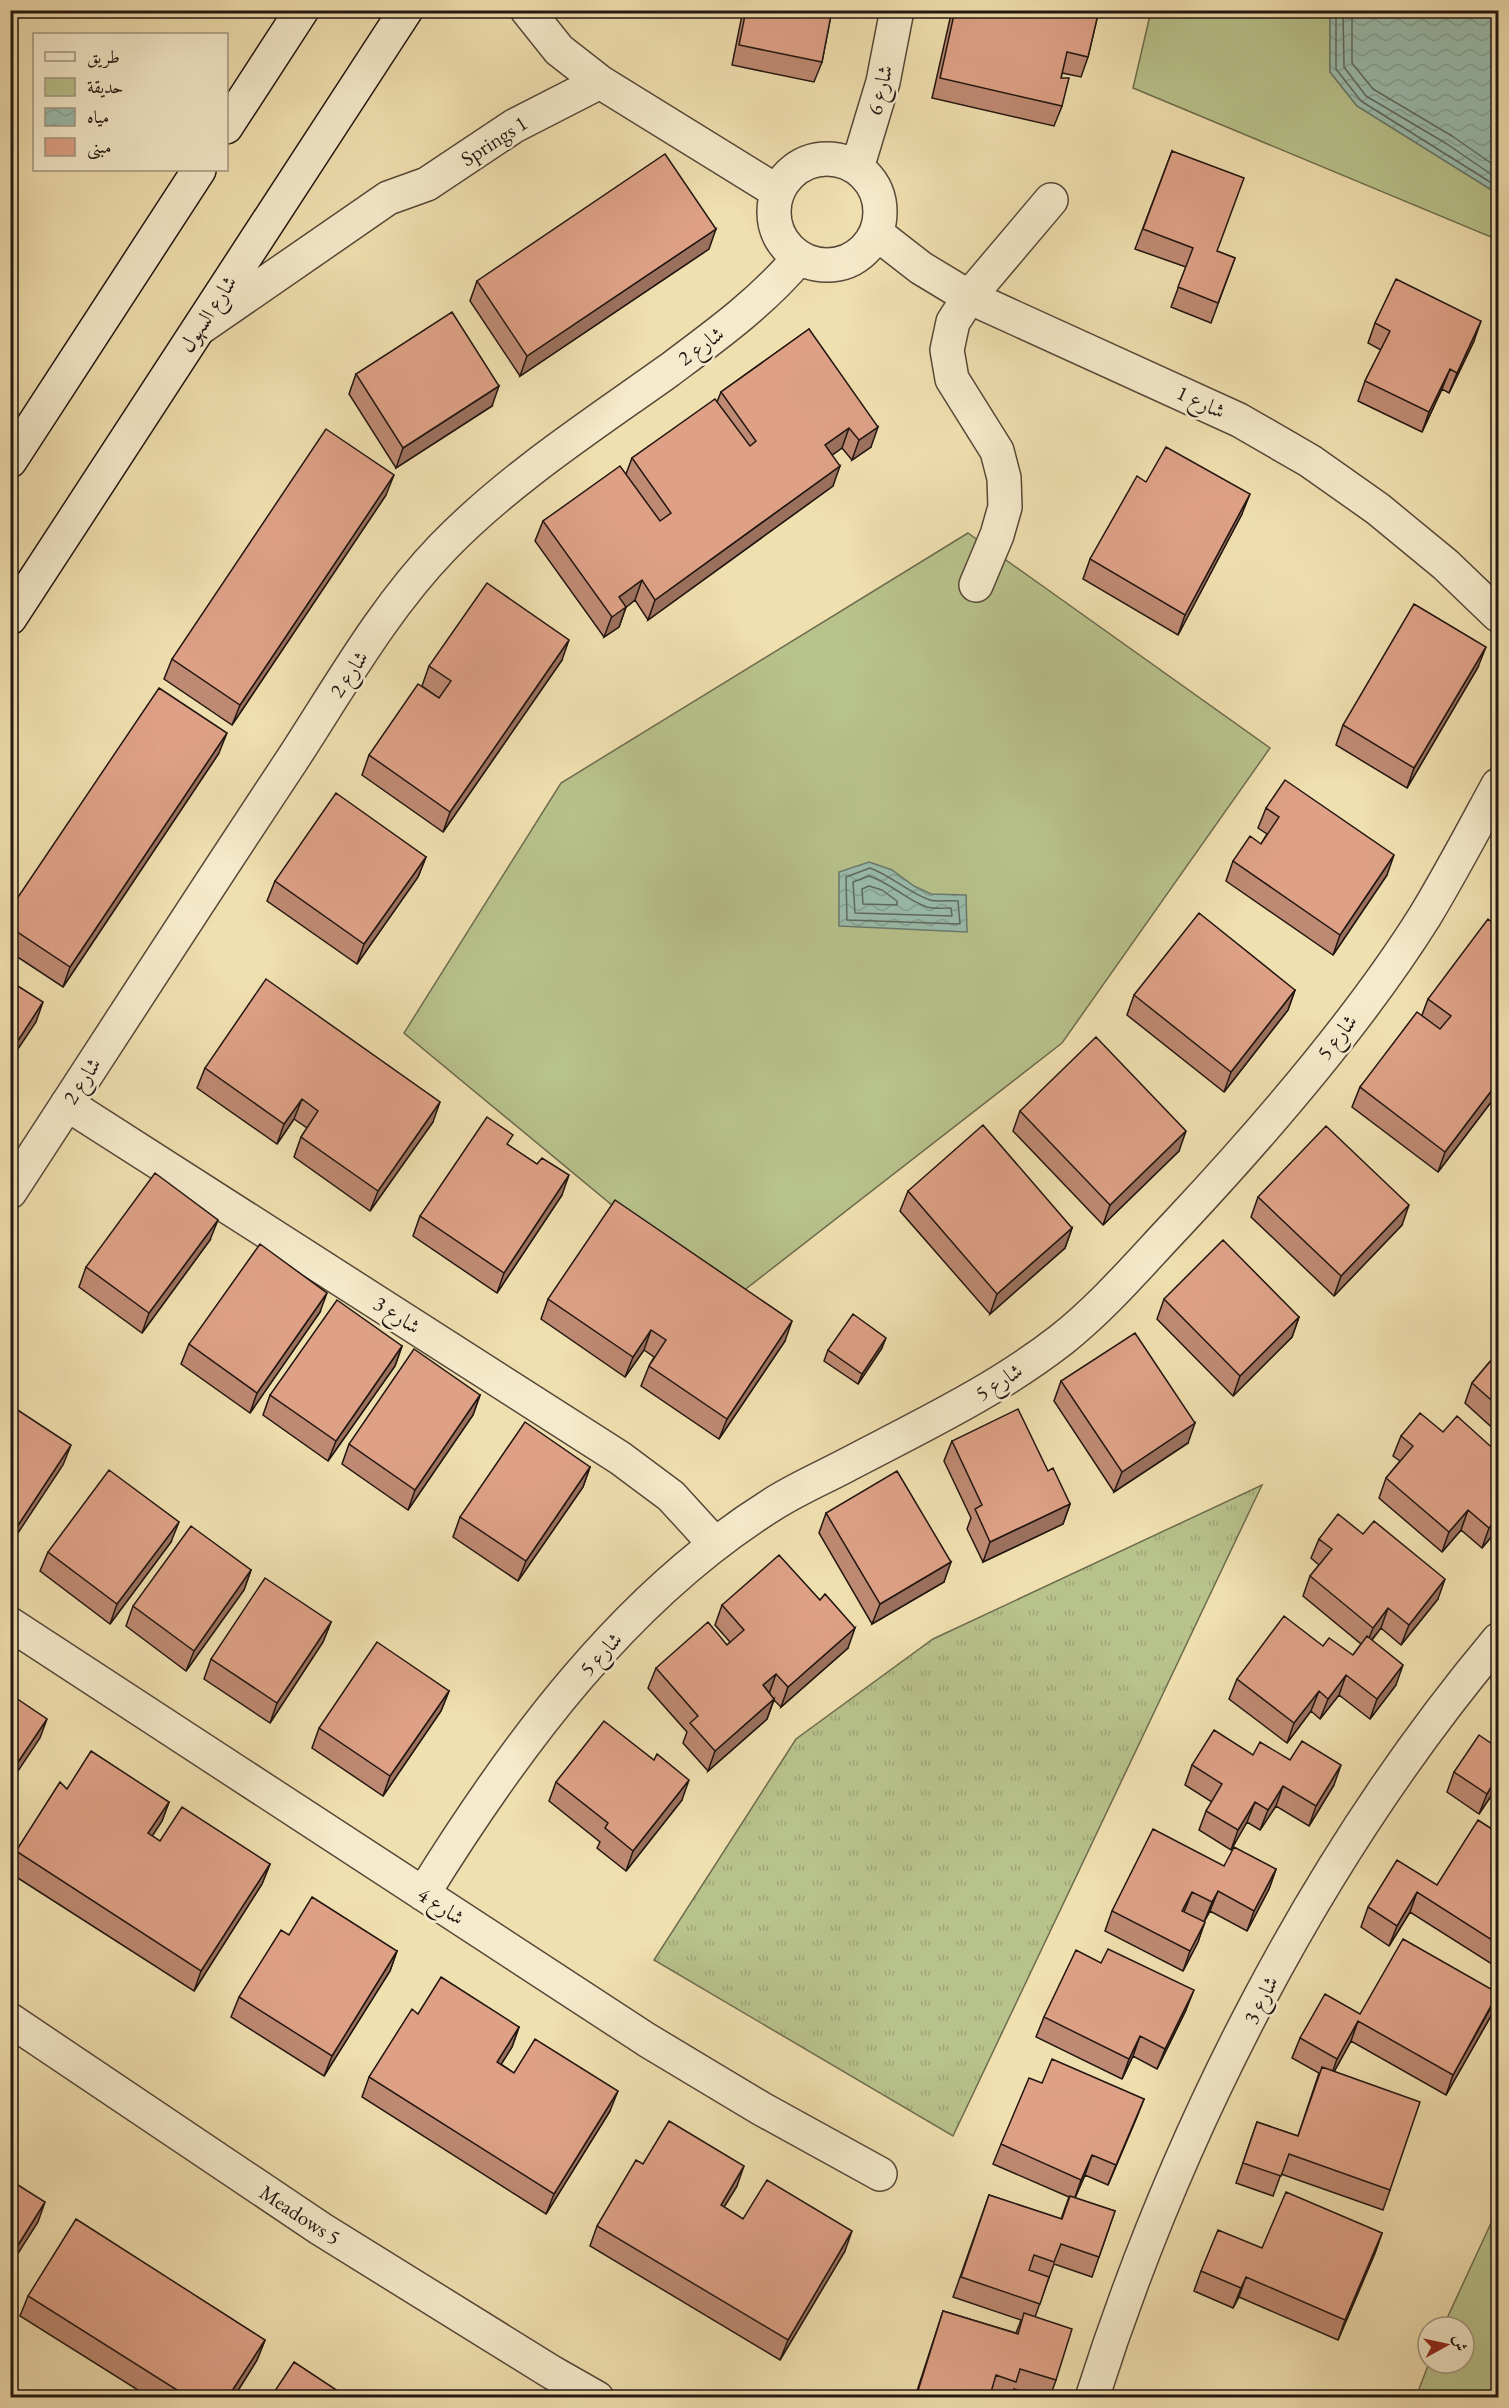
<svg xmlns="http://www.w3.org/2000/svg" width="1509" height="2408" viewBox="0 0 1509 2408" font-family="'EB Garamond',Amiri,serif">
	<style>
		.grass { fill: url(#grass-tufts); stroke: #6d6c4e; stroke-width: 1.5 }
		.park { fill: #b8c28b; stroke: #6d6c4e; stroke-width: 1.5 }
		.water { fill: url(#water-waves); stroke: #6a7a6f; stroke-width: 1.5 }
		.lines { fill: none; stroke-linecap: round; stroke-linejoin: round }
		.shore { stroke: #5e695f; stroke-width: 1.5 }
		.street-casing { stroke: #564838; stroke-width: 36 }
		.secondary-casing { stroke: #221611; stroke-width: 36 }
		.street { stroke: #f5eacb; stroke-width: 33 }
		.secondary { stroke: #f5eacb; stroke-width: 33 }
		.wall { fill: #bf8a73; stroke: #221611; stroke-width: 1.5 }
		.shaded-wall { fill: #9b715e; stroke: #221611; stroke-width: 1.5 }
		.building { fill: #dea186; stroke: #221611; stroke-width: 1.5 }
		.labels { text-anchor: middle; stroke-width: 5; stroke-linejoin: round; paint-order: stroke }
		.street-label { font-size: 21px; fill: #221611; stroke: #f5eacb }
	</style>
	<defs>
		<pattern id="grass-tufts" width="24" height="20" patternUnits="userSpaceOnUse" patternTransform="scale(1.5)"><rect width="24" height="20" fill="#b8c28b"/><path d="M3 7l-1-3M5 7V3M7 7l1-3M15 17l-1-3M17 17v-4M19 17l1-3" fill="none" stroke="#9ea677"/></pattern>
		<pattern id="water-waves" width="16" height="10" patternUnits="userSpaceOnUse" patternTransform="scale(1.5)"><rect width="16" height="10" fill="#9abcad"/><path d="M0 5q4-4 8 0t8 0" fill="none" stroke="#84a194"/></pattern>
	</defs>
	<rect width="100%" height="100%" fill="#f0dfaf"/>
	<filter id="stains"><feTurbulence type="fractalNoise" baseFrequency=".00333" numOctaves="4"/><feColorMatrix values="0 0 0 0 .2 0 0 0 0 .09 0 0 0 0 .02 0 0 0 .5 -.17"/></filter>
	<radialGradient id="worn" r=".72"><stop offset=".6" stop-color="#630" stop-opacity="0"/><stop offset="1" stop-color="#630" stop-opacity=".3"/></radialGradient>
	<path class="grass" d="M1262,1485L953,2136L654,1960L796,1739L933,1639Z"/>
	<path class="park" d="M1151,11H1330V72L1357,106L1498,194V240L1133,88Z
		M968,533L1270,748L1062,1043L729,1302L404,1033L561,783Z
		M1498,2208V2397H1416L1429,2363H1464V2327H1443Z"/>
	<path class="water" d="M1330,11H1498V194L1357,106L1330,72Z
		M869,862L892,870L914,886L931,894L966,895L967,932L839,926V872Z"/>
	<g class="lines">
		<path class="shore" d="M1336,10V69L1361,101L1498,187
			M1343,10L1344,67L1366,96L1447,144L1498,179
			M1352,10V63L1373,89L1452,136L1498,168
			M870,868C892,876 910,894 930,900C938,902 949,900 958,901L960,924L847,920L846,877Z
			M869,876C891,883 906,900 927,907C935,909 943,908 951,908L952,916L855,913L853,882Z
			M869,886L882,890L897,901V905L863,904L862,889Z"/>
		<g class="street-casing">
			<path id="street" d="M527,10L559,50L600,82L778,192
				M774 212a53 53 0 1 1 106 0a53 53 0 1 1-106 0Z
				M857,168L883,82L897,10
				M876,233L921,268L969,297L1239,420L1310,461L1378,509L1446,565L1498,615
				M200,328L388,198L427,184L514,126L600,82
				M976,585L997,535L1005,507L1004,478L997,451L952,379L947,350L953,322L969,297L1051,200
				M67,1104L620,1458L671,1496L714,1543
				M10,1192C104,1048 197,903 292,760C339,688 383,609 443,547C509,479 591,426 668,371C715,336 761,303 799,258
				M10,1624L647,2040L762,2109L880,2174
				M423,1894C514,1747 624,1597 773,1504C795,1490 820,1479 843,1467C917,1428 994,1392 1061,1340C1104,1306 1140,1263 1178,1223C1264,1131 1358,1023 1425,916C1451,873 1474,829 1498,785
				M10,2020L321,2229L553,2373L597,2398
				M1092,2398C1178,2128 1316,1857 1498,1640"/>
		</g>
		<g class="secondary-casing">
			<path id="secondary" d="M226,127L302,10
				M10,461L199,170
				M10,618L406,10"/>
		</g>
		<use href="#street" class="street"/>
		<use href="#secondary" class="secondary"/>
	</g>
	<path class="wall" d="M743,10H832L822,62L814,82L732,65Z
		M952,10H1099L1088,57L1081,77L1062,73L1061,78L1062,106L1054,126L932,98Z
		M1172,151L1217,251L1235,258L1211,323L1171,307L1186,267L1135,249Z
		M709,249L520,376L470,301L477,281Z
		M1375,323L1474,341L1449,393L1442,389L1422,432L1358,401L1365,381L1381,350L1368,343Z
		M809,329L871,447L852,460L842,448L832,455L833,486L648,620L635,600L626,607L619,627L604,637L535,541L543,521L626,474L632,458L717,402L721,392Z
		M356,374L492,406L396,468L349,394Z
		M1146,482L1242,514L1178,635L1083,579L1090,559Z
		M386,495L232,725L164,679L172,659Z
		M562,660L443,832L362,775L369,755L439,698L422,686L429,666Z
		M1478,667L1407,788L1336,745L1343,725Z
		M219,753L63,987L10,952V909Z
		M1266,808L1387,875L1333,955L1226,881L1233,861L1261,844L1267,834L1258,828Z
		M426,857L418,877L357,964L267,901L275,881Z
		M1498,927V1093L1438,1172L1352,1107L1360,1087L1422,1015L1428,999Z
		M1295,990L1288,1010L1224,1092L1127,1015L1134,995Z
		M205,1068L433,1122L370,1211L294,1157L301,1137L307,1128L294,1119L277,1144L197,1088Z
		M1020,1111L1179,1151L1103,1225L1013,1131Z
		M509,1146L537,1164L562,1195L497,1293L413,1236L420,1216Z
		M908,1191L1072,1228L1065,1248L990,1314L900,1211Z
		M1258,1197L1402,1225L1334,1296L1251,1217Z
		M210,1240L142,1333L79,1287L86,1267Z
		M548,1299L785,1341L719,1439L641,1386L649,1366L654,1357L644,1350L625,1377L541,1319Z
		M1164,1299L1299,1317L1292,1337L1233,1396L1157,1319Z
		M320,1312L250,1413L181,1364L189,1344Z
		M402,1346L395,1366L328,1461L263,1415L270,1395Z
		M882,1348L858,1384L824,1361L828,1350Z
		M1498,1352V1433L1465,1403L1472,1383Z
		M1061,1381L1188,1443L1114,1492L1054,1401Z
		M480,1395L473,1415L408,1510L342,1464L349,1444Z
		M1443,1432L1498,1453V1529L1482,1548L1461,1530L1442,1552L1379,1498L1386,1478L1400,1461L1393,1456L1401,1436Z
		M952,1441L1048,1471L1070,1504L1063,1524L983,1562L967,1529L971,1518L944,1461Z
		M590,1467L583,1487L518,1581L453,1537L460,1517Z
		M826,1513L944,1582L872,1624L819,1533Z
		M1319,1539L1438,1599L1401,1645L1381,1628L1372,1640L1396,1685L1370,1719L1339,1695L1320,1719L1311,1711L1287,1743L1229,1699L1237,1679L1323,1646L1353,1655L1361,1644L1303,1596L1310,1576L1319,1565L1311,1558Z
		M171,1542L110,1624L40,1571L48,1552Z
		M251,1570L244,1590L186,1671L126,1626L133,1606Z
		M722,1605L848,1648L781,1707L774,1700L767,1719L708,1771L683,1743L687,1732L648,1688L656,1668L727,1645L730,1642L715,1625Z
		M331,1622L323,1642L270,1723L204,1679L211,1659Z
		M449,1691L441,1711L383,1796L312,1748L319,1728Z
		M1498,1748V1793L1495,1790L1479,1814L1447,1792L1454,1772Z
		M1253,1755L1290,1760L1334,1785L1309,1826L1276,1806L1260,1830L1247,1822L1231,1850L1199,1830L1206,1811L1212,1802L1185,1785L1192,1765Z
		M556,1782L682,1800L626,1871L597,1848L600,1842L549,1801Z
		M67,1789L169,1802L162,1821L152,1836L160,1841L270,1864L262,1884L194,1991L10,1873V1865L16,1851Z
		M1498,1833V1968L1410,1912L1389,1946L1361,1927L1368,1907L1437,1885Z
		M1224,1866L1276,1869L1269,1889L1247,1931L1210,1911L1204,1922L1198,1942L1183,1971L1105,1931L1112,1911Z
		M397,1951L390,1971L324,2076L231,2017L239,1997Z
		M1101,1963L1186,2010L1157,2069L1133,2056L1122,2079L1036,2037L1044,2017Z
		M418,2014L519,2027L512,2047L501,2064L514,2073L610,2111L546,2214L362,2097L369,2077Z
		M1360,2014H1492L1446,2095L1351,2041L1334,2072L1390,2190L1383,2210L1281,2174L1273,2196L1236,2183L1257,2122L1298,2136L1319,2073L1292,2058L1300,2038Z
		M1042,2083L1144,2099L1136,2119L1108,2185L1085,2175L1075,2198L1115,2211L1092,2277L1054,2264L1035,2317L1056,2380L1050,2397H1042L1014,2389L1011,2397H915L943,2311L1016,2333L1021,2320L953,2297L989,2195L1061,2219L1069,2197L993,2164L1001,2144Z
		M643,2164L737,2186L724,2207L743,2219L845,2251L780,2360L590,2246L597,2226Z
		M1382,2233L1375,2253L1338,2340L1239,2297L1233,2308L1194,2291L1201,2271L1262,2248Z
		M28,2296L265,2340L257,2360L234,2397H149L20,2316Z"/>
	<path class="shaded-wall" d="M716,229L709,249L520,376L527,356Z
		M1481,321L1474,341L1449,393L1457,373Z
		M1450,369L1442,389L1422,432L1429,412Z
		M499,386L492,406L396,468L403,448Z
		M878,427L871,447L852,460L859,440Z
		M849,428L842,448L818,465L825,445Z
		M840,466L833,486L648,620L655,600Z
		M394,475L386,495L232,725L240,705Z
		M1250,494L1242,514L1178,635L1185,615Z
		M642,580L635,600L624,609L626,607L619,627L604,637L619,597Z
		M569,640L562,660L443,832L450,812Z
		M1486,647L1478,667L1407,788L1414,768Z
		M227,733L219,753L63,987L70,967Z
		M1394,855L1387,875L1333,955L1340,935Z
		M426,857L418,877L357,964L364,944Z
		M1295,990L1288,1010L1224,1092L1231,1072Z
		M43,1002L36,1022L10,1061V1053Z
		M1498,1082V1093L1438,1172L1445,1152Z
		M302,1099L294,1119L277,1144L284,1124Z
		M440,1102L433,1122L370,1211L378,1191Z
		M1186,1131L1179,1151L1103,1225L1110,1205Z
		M569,1175L562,1195L497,1293L504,1273Z
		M1409,1205L1402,1225L1334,1296L1341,1276Z
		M218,1220L210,1240L142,1333L149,1313Z
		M1072,1228L1065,1248L990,1314L997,1294Z
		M327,1293L320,1312L250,1413L257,1393Z
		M1299,1317L1292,1337L1233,1396L1240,1376Z
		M792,1321L785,1341L719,1439L727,1419Z
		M651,1330L644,1350L625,1377L633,1357Z
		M886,1338L882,1348L858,1384L862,1374Z
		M402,1346L395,1366L328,1461L336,1441Z
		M480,1395L473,1415L408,1510L415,1490Z
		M1195,1423L1188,1443L1114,1492L1122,1472Z
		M71,1445L63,1465L10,1545L11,1536Z
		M590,1467L583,1487L518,1581L526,1561Z
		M1070,1504L1063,1524L983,1562L990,1542Z
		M1468,1510L1461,1530L1442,1552L1449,1532Z
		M1498,1517V1529L1482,1548L1489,1528Z
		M179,1522L171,1542L110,1624L117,1604Z
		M951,1562L944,1582L872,1624L880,1604Z
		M251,1570L244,1590L186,1671L194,1651Z
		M1445,1579L1438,1599L1401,1645L1409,1625Z
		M1388,1608L1381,1628L1365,1648L1373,1628Z
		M331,1622L323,1642L270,1723L277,1703Z
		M855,1628L848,1648L781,1707L788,1687Z
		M1403,1665L1396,1685L1370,1719L1377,1699Z
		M776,1674L769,1694L763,1685Z
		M1346,1675L1339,1695L1320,1719L1328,1699Z
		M449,1691L441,1711L383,1796L390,1776Z
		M1319,1691L1311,1711L1287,1743L1294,1723Z
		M774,1699L767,1719L708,1771L715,1751Z
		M47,1719L40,1738L10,1783V1774Z
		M1341,1765L1334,1785L1309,1826L1316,1806Z
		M1498,1775V1779L1495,1790L1479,1814L1487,1794Z
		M689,1780L682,1800L626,1871L633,1851Z
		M1283,1786L1276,1806L1260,1830L1268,1810Z
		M169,1802L162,1821L141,1853L148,1833Z
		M1255,1802L1247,1822L1231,1850L1238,1830Z
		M270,1864L262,1884L194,1991L201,1971Z
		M1276,1869L1269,1889L1247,1931L1254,1911Z
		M1218,1891L1210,1911L1204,1922L1212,1902Z
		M1192,1892L1184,1912L1182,1911Z
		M1417,1892L1410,1912L1389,1946L1397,1926Z
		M1205,1922L1198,1942L1183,1971L1190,1951Z
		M397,1951L390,1971L324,2076L332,2056Z
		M1194,1990L1186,2010L1157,2069L1165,2049Z
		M1498,1995L1492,2014L1446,2095L1453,2075Z
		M1358,2021L1351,2041L1330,2079L1337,2059Z
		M519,2027L512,2047L490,2082L497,2062Z
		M1140,2036L1133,2056L1122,2079L1129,2059Z
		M618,2091L610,2111L546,2214L554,2194Z
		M1144,2099L1136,2119L1108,2185L1116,2165Z
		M1092,2155L1085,2175L1074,2200L1081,2180Z
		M744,2166L737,2186L713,2225L721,2205Z
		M45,2202L38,2222L10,2266V2258Z
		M852,2231L845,2251L780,2360L788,2340Z
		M1382,2233L1375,2253L1338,2340L1345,2320Z
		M1246,2277L1239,2297L1233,2308L1241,2288Z
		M265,2340L257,2360L234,2397H228Z"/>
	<path class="building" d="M746,10H832L822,62L739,45Z
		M955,10H1099L1088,57L1067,52L1061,78H1069L1062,106L940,78Z
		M1172,151L1244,178L1217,251L1235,258L1218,303L1178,287L1193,248L1143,229Z
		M665,154L716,229L527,356L477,281Z
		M1396,279L1481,321L1457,373L1450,369L1429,412L1365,381L1390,331L1375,323Z
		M452,312L499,386L403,448L356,374Z
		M809,329L878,427L859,440L849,428L825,445L840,466L655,600L642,580L619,597L626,607L612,617L543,521L620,466L660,521L671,513L632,458L715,399L750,446L756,441L721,392Z
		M326,429L394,475L240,705L172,659Z
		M1166,447L1250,494L1185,615L1090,559L1137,476L1146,482Z
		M487,583L569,640L450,812L369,755L418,684L439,698L451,681L429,666Z
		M1414,604L1486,647L1414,768L1343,725Z
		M159,688L227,733L70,967L10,927V909Z
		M1285,780L1394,855L1340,935L1233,861L1250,836L1261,844L1279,817L1266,808Z
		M336,793L426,857L364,944L275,881Z
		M1199,913L1295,990L1231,1072L1134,995Z
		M1488,919L1498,927V1082L1445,1152L1360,1087L1417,1012L1440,1029L1451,1016L1428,999Z
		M266,979L440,1102L378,1191L301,1137L318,1111L302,1099L284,1124L205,1068Z
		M10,981L43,1002L10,1053Z
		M1096,1037L1186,1131L1110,1205L1020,1111Z
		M487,1117L513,1135L507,1144L537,1164L542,1158L569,1175L504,1273L420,1216Z
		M983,1125L1072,1228L997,1294L908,1191Z
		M1326,1126L1409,1205L1341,1276L1258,1197Z
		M155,1173L218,1220L149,1313L86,1267Z
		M615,1200L792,1321L727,1419L649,1366L666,1340L651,1330L633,1357L548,1299Z
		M1223,1240L1299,1317L1240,1376L1164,1299Z
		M260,1244L327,1293L257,1393L189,1344Z
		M337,1300L402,1346L336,1441L270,1395Z
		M853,1314L886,1338L862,1374L828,1350Z
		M1135,1333L1195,1423L1122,1472L1061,1381Z
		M414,1349L480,1395L415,1490L349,1444Z
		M1498,1352V1406L1472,1383Z
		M10,1405L71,1445L11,1536H10Z
		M1018,1409L1048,1471L1053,1468L1070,1504L990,1542L975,1509L982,1505L952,1441Z
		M1420,1413L1443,1432L1457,1416L1498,1453V1517L1489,1528L1468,1510L1449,1532L1386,1478L1413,1446L1401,1436Z
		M525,1422L590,1467L526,1561L460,1517Z
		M109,1470L179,1522L117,1604L48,1552Z
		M897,1471L951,1562L880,1604L826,1513Z
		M1338,1514L1363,1534L1374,1521L1445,1579L1409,1625L1388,1608L1373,1628L1310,1576L1332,1549L1319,1539Z
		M191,1526L251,1570L194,1651L133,1606Z
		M779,1555L820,1600L825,1594L855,1628L788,1687L776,1674L763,1685L774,1699L715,1751L690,1723L698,1716L656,1668L708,1622L727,1645L744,1630L722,1605Z
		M265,1578L331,1622L277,1703L211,1659Z
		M1284,1616L1323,1646L1329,1638L1353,1655L1367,1636L1403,1665L1377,1699L1346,1675L1328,1699L1319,1691L1294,1723L1237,1679Z
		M377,1642L449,1691L390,1776L319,1728Z
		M10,1694L47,1719L10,1774Z
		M604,1721L654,1760L657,1754L689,1780L633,1851L605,1828L608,1823L556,1782Z
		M1214,1730L1253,1755L1260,1742L1290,1760L1302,1741L1341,1765L1316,1806L1283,1786L1268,1810L1255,1802L1238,1830L1206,1811L1222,1784L1192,1765Z
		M1479,1735L1498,1748V1775L1487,1794L1454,1772Z
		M91,1751L169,1802L148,1833L160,1841L182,1807L270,1864L201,1971L16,1851L60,1782L67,1789Z
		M1478,1820L1498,1833V1944L1417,1892L1397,1926L1368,1907L1397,1860L1437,1885Z
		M1153,1829L1224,1866L1234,1847L1276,1869L1254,1911L1218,1891L1212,1902L1192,1892L1182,1911L1205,1922L1190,1951L1112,1911Z
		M312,1897L397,1951L332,2056L239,1997L281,1930L289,1935Z
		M1403,1939L1498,1993L1453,2075L1358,2021L1337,2059L1300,2038L1325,1994L1360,2014Z
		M1108,1949L1194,1990L1165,2049L1140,2036L1129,2059L1044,2017L1076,1950L1101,1963Z
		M441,1977L519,2027L497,2062L514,2073L535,2039L618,2091L554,2194L369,2077L412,2009L418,2014Z
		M1052,2059L1144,2099L1116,2165L1092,2155L1081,2180L1001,2144L1029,2078L1042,2083Z
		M1322,2067L1420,2102L1390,2190L1289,2154L1281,2176L1243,2163L1257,2122L1298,2136Z
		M669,2121L744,2166L721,2205L743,2219L767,2180L852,2231L788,2340L597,2226L636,2160L643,2164Z
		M10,2180L45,2202L10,2258Z
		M1286,2192L1382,2233L1345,2320L1246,2277L1241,2288L1201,2271L1218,2230L1262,2248Z
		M989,2195L1062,2219L1070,2196L1115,2211L1099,2257L1061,2244L1054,2262L1034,2255L1029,2270L1049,2277L1040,2304L961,2277Z
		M76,2219L265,2340L228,2397H188L28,2296Z
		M943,2311L1018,2334L1024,2313L1072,2329L1056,2380L1020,2369L1016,2382L996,2375L991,2392L1009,2397H916Z
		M294,2362L347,2397H271Z"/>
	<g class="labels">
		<g class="street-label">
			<text transform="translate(880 90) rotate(-76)" y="7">شارع 6</text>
			<text transform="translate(494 141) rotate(-33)" y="7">Springs 1</text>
			<text transform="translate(208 314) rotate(-57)" y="7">شارع السهول</text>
			<text transform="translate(701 346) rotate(-36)" y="7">شارع 2</text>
			<text transform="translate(1201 402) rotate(25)" y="7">شارع 1</text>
			<text transform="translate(349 674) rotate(-56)" y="7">شارع 2</text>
			<text transform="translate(1337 1037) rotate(-52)" y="7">شارع 5</text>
			<text transform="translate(82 1081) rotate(-57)" y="7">شارع 2</text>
			<text transform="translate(397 1315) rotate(33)" y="7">شارع 3</text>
			<text transform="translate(999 1382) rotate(-32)" y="7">شارع 5</text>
			<text transform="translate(601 1654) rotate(-47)" y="7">شارع 5</text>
			<text transform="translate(441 1906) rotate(33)" y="7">شارع 4</text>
			<text transform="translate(1261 2000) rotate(-63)" y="7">شارع 3</text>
			<text transform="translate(300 2215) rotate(33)" y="7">Meadows 5</text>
		</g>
	</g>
	<rect width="1509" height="2408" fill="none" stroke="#f0dfaf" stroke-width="36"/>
	<rect x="12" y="12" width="1485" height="2384" fill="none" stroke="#221611" stroke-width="3"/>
	<rect x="18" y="18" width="1473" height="2372" fill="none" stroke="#221611" stroke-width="1.5"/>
	<rect x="33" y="33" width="195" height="138" fill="#f5eacb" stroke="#a19581" stroke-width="1.5"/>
	<rect x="45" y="52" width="30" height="9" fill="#f5eacb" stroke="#a19581" stroke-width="1.5"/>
	<text x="87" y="63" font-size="18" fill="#221611">طريق</text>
	<rect x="45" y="78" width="30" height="18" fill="#b8c28b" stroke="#a19581" stroke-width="1.5"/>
	<text x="87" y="93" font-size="18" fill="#221611">حديقة</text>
	<rect x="45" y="108" width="30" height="18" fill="url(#water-waves)" stroke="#a19581" stroke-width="1.5"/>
	<text x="87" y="123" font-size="18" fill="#221611">مياه</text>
	<rect x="45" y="138" width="30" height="18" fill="#dea186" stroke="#a19581" stroke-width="1.5"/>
	<text x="87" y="153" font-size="18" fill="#221611">مبنى</text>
	<g transform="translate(1446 2345) rotate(82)"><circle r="28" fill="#f5eacb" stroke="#a19581" stroke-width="1.5"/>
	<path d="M0-4.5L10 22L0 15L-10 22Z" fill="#8f2418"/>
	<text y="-9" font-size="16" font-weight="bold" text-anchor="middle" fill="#221611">ش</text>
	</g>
	<rect width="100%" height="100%" filter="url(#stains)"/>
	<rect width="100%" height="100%" fill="url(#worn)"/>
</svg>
